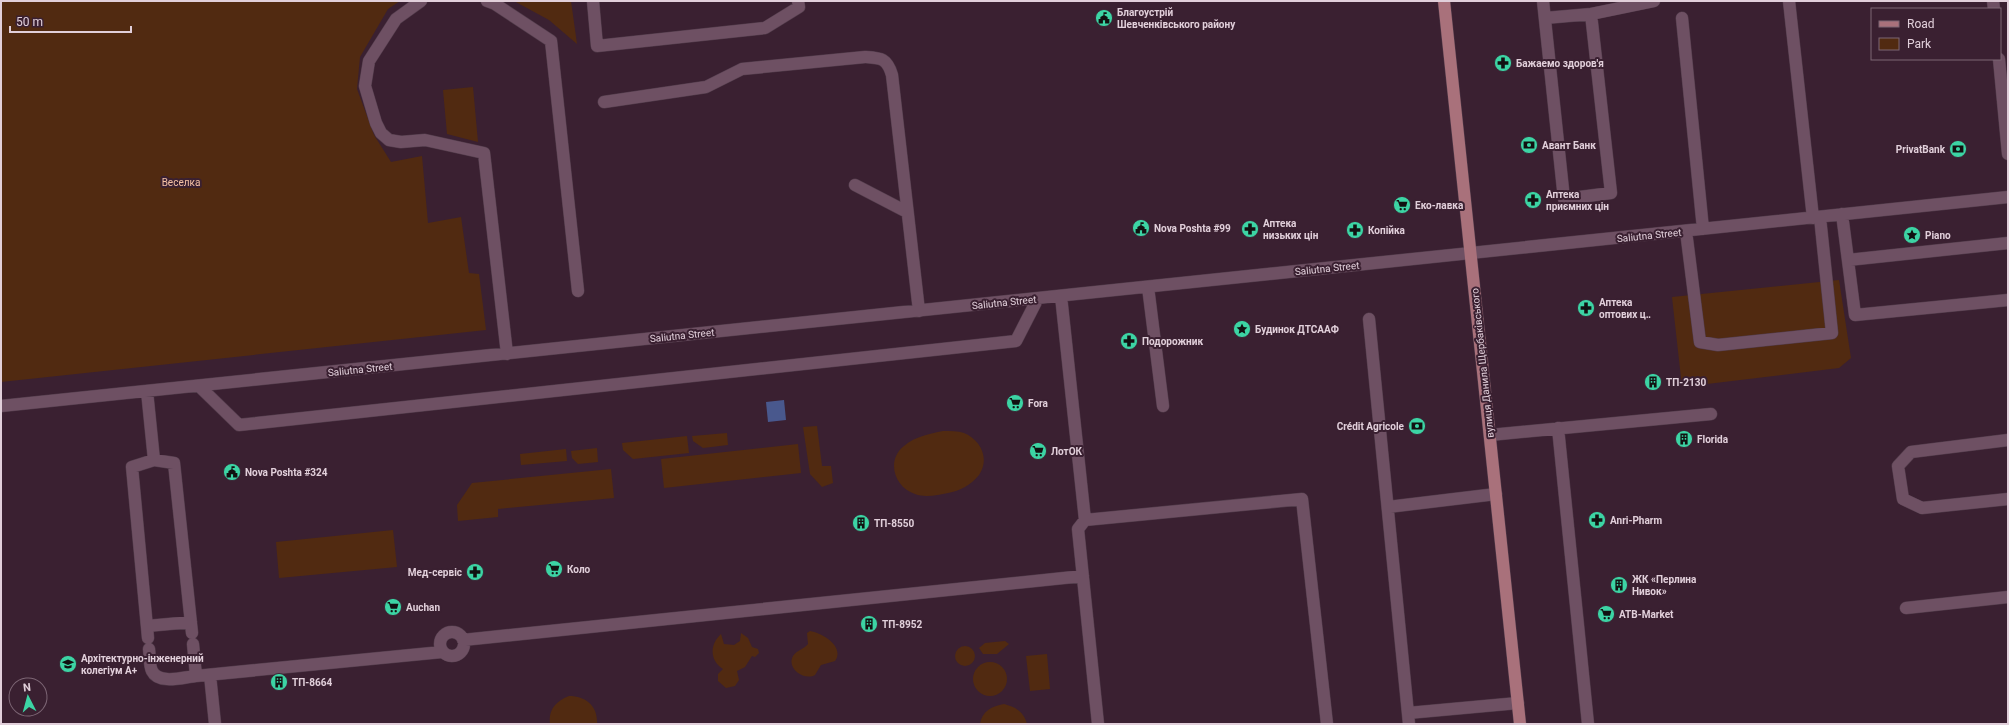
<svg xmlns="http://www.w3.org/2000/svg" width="2009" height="725" viewBox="0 0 2009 725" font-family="Roboto,sans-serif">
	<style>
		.green { fill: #512a11 }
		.water { fill: #49588d }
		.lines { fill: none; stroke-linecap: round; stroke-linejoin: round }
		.minor-casing { stroke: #523c4b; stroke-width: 13 }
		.major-casing { stroke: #523c4b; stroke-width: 13 }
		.minor { stroke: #6e5063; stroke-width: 12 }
		.major { stroke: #a9717b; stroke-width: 12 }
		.labels { text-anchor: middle; stroke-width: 4; stroke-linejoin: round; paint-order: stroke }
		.poi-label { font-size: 10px; font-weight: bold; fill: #e1cfda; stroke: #3a2031; text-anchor: start }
		.park-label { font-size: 10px; fill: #f5c1a4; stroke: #3a2031 }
		.street-label { font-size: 10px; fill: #e1cfda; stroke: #3a2031 }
	</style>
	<rect width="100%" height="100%" fill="#3a2031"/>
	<path class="green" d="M1,1H400L388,9L360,57L357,89L374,135L391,162L422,156L428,223L461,217L469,273L479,274L486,330L1,382Z
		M514,1H571L577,44L549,20Z
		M473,87L478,142L447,134L443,90Z
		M1839,280L1851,358L1839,368L1682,387L1672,297Z
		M817,426L822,466H831L833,483L822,487L810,474L803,427Z
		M943,431C950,431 958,431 964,433C981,440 990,459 979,475C971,485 960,491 948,493C938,495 925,498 915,494C894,487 886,460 904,446C916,436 929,434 943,431Z
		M727,433L728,445L703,448L693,441L692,436Z
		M687,436L689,453L633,459L623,450L622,443Z
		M798,444L801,473L664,488L661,459Z
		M597,448L598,462L578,464L572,458L571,451Z
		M566,449L567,461L521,465L520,454Z
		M611,469L614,498L498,509V517L458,521L457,505L472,483Z
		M393,530L397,567L279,578L276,542Z
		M810,631C823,633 845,647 835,661L821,665L815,675C805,681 786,669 793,656C797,650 804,649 808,644L807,633Z
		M741,633L748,638L752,647L758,649L759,653L755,657L752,656L745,667L737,671L739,680L735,686L726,688L718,681V674L723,669C709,660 710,644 721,634L724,644L734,645L740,641Z
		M1005,641L1009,644L997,654H983L979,648L985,643Z
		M955 656a10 10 0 1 1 20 0a10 10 0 1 1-20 0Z
		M1047,654L1050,689L1030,691L1026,656Z
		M973 679a17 17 0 1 1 34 0a17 17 0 1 1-34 0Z
		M569,696C586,696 598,706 597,724H550C548,710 556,701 569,696Z
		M1004,704C1016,707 1024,712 1027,724H980C982,711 992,706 1004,704Z"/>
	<path class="water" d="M784,400L786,420L768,422L766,402Z"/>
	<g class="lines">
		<g class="minor-casing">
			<path id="minor" d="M421,1L396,19L369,61L365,86L376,123L381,133L389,140L401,142L425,140L484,153L507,354
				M487,1L495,4L551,41L578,291
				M593,1L597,46L765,28L799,7L798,1
				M1543,1L1564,199L1611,193L1591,14
				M1789,1L1813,218
				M1993,1L1994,9
				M1545,18L1591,14L1654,1
				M1682,18L1703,229
				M1999,59L2008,154
				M604,102L706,87L742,69L865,57C881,58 887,58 892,75L919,311
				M855,185L907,212
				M1842,214L1855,315L2008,300
				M1686,231L1700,342L1718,345L1832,333L1820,217
				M1848,260L2008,243
				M1148,287L1163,406
				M1061,296L1085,520L1078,529L1098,724
				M1369,319L1409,724
				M199,386L239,425L1016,341L1038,298
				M147,391L154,460
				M1,406L2008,197
				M1558,428L1588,724
				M1490,435L1711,414
				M2008,440L1911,452L1898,466L1903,499L1922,508L2008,499
				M1388,507L1496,494
				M1085,520L1302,499L1327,724
				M1906,608L2008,597
				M147,626L191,622
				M440 644a12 12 0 1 1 24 0a12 12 0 1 1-24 0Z
				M148,638L132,467L154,460L174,463L192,633
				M463,640L1083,576
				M149,649C150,656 149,665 152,671C159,685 184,677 196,676L193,644
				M210,675L215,724
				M196,676L442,652
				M1408,713L1518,703"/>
		</g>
		<g class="major-casing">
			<path id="major" d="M1444,1L1520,724"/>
		</g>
		<use href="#minor" class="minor"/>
		<use href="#major" class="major"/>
	</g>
	<defs>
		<g id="civic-disc" transform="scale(0.9)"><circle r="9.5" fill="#3cd4a4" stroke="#3a2031"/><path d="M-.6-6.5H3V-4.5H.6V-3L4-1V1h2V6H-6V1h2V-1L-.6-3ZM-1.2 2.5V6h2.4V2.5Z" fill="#111"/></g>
		<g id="pharmacy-disc" transform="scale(0.9)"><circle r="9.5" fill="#3cd4a4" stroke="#3a2031"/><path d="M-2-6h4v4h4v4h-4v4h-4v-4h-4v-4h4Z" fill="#111"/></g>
		<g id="bank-disc" transform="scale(0.9)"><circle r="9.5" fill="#3cd4a4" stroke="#3a2031"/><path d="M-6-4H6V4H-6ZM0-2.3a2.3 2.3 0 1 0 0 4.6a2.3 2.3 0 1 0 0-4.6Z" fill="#111"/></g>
		<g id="supermarket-disc" transform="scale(0.9)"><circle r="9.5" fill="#3cd4a4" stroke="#3a2031"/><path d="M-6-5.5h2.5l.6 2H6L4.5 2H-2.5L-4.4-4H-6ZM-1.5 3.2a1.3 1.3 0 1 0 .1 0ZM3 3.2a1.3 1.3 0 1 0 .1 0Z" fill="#111"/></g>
		<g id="sight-disc" transform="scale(0.9)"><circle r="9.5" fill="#3cd4a4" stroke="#3a2031"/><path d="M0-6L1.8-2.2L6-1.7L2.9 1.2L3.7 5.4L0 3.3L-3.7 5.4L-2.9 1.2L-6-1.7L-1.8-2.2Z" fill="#111"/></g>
		<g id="building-disc" transform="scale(0.9)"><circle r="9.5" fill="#3cd4a4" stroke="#3a2031"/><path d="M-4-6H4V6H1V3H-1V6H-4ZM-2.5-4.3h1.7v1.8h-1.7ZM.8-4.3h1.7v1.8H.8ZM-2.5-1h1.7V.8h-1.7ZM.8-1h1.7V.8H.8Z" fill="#111"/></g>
		<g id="school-disc" transform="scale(0.9)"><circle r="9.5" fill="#3cd4a4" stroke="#3a2031"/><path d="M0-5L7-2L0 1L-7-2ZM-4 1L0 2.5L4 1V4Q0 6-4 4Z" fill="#111"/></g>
	</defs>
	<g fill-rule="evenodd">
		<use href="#civic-disc" x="1104" y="18"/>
		<use href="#pharmacy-disc" x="1503" y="63"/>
		<use href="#bank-disc" x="1529" y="145"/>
		<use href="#bank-disc" x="1958" y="149"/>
		<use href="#pharmacy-disc" x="1533" y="200"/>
		<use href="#supermarket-disc" x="1402" y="205"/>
		<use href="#civic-disc" x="1141" y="228"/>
		<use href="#pharmacy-disc" x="1250" y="229"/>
		<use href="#pharmacy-disc" x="1355" y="230"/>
		<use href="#sight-disc" x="1912" y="235"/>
		<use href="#pharmacy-disc" x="1586" y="308"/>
		<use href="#sight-disc" x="1242" y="329"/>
		<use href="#pharmacy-disc" x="1129" y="341"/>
		<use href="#building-disc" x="1653" y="382"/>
		<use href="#supermarket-disc" x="1015" y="403"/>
		<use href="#bank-disc" x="1417" y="426"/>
		<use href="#building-disc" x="1684" y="439"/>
		<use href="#supermarket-disc" x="1038" y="451"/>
		<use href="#civic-disc" x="232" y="472"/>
		<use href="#pharmacy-disc" x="1597" y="520"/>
		<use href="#building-disc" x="861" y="523"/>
		<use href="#supermarket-disc" x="554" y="569"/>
		<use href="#pharmacy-disc" x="475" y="572"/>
		<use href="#building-disc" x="1619" y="585"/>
		<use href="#supermarket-disc" x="393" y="607"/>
		<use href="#supermarket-disc" x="1606" y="614"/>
		<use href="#building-disc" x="869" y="624"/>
		<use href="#school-disc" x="68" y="664"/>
		<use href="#building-disc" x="279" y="682"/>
	</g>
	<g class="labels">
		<g class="poi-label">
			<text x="1117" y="16">Благоустрій<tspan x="1117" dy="12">Шевченківського району</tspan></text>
			<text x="1516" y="67">Бажаемо здоров'я</text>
			<text x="1542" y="149">Авант Банк</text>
			<text x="1945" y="153" text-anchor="end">PrivatBank</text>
			<text x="1546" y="198">Аптека<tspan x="1546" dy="12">приємних цін</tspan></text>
			<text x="1415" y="209">Еко-лавка</text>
			<text x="1263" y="227">Аптека<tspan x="1263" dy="12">низьких цін</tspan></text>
			<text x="1154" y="232">Nova Poshta #99</text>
			<text x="1368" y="234">Копійка</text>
			<text x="1925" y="239">Piano</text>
			<text x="1599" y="306">Аптека<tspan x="1599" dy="12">оптових ц‥</tspan></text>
			<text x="1255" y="333">Будинок ДТСААФ</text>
			<text x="1142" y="345">Подорожник</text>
			<text x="1666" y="386">ТП-2130</text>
			<text x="1028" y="407">Fora</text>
			<text x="1404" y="430" text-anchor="end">Crédit Agricole</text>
			<text x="1697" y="443">Florida</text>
			<text x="1051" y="455">ЛотОК</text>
			<text x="245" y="476">Nova Poshta #324</text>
			<text x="1610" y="524">Anri-Pharm</text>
			<text x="874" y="527">ТП-8550</text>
			<text x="567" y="573">Коло</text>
			<text x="462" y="576" text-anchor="end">Мед-сервіс</text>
			<text x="1632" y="583">ЖК «Перлина<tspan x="1632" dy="12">Нивок»</tspan></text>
			<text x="406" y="611">Auchan</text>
			<text x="1619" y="618">ATB-Market</text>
			<text x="882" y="628">ТП-8952</text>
			<text x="81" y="662">Архітектурно-інженерний<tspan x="81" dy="12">колегіум А+</tspan></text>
			<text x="292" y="686">ТП-8664</text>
		</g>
		<g class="park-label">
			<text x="181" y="186">Веселка</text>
		</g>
		<g class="street-label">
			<text transform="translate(1649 235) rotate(-6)" y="4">Saliutna Street</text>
			<text transform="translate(1327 268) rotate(-6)" y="4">Saliutna Street</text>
			<text transform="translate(1004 302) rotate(-6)" y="4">Saliutna Street</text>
			<text transform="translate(682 335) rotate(-6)" y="4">Saliutna Street</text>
			<text transform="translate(1482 363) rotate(-96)" y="4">вулиця Данила Щербаківського</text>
			<text transform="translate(360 369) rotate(-6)" y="4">Saliutna Street</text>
		</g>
	</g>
	<rect width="2009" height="725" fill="none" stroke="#e1cfda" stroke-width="4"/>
	<rect x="1871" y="8" width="130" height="52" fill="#3a2031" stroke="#7d6675"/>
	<rect x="1879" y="21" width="20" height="6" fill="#a9717b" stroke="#7d6675"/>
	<text x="1907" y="28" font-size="12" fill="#e1cfda">Road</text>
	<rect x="1879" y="38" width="20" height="12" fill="#512a11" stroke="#7d6675"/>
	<text x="1907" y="48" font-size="12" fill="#e1cfda">Park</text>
	<g transform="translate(28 697) rotate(354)"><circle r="19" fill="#3a2031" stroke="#7d6675"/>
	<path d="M0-3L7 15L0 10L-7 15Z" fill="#3cd4a4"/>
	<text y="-6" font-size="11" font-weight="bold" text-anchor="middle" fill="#e1cfda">N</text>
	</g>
	<path d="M10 26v6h121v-6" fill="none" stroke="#e1cfda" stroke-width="2"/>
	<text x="16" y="26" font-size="12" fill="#e1cfda" stroke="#3a2031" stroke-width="3" paint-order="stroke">50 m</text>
</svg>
